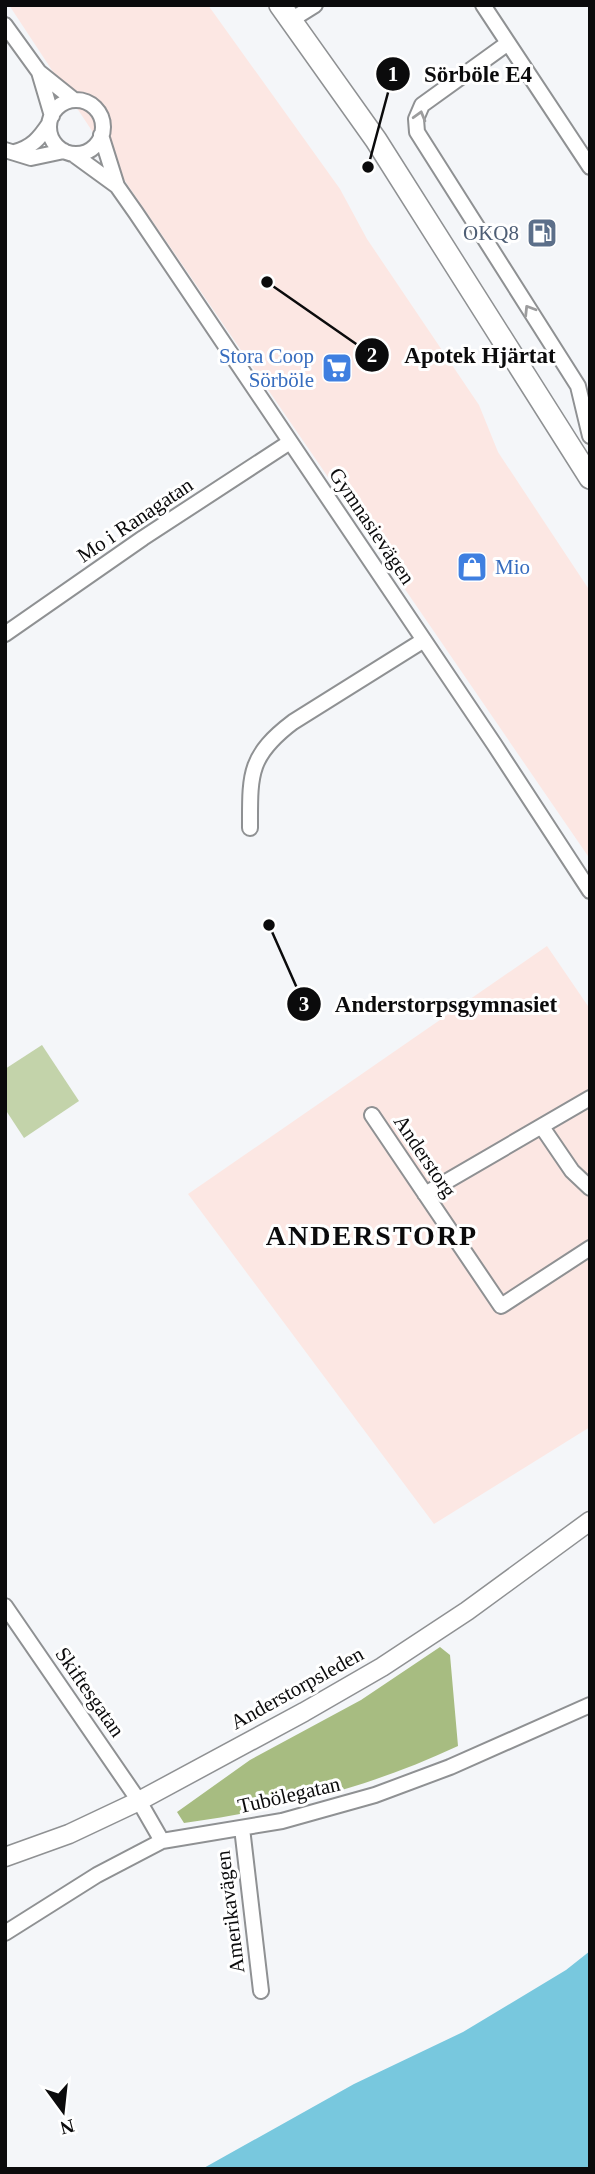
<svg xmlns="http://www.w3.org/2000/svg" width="595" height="2174" viewBox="0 0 595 2174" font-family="'Times New Roman',serif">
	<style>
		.commercial { fill: #fce7e3 }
		.green { fill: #c3d3aa }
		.forest { fill: #a7bc81 }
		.water { fill: #78c8de }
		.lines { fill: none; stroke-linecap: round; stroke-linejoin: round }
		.minor-casing { stroke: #8f9193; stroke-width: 18 }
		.major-casing { stroke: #8f9193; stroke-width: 21 }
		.highway-casing { stroke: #8f9193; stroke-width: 24 }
		.minor { stroke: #fff; stroke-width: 14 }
		.major { stroke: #fff; stroke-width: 18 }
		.highway { stroke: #fff; stroke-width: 21 }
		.oneway { stroke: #9d9d9e }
		.labels { text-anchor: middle; stroke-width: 6; stroke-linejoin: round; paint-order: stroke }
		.service-label { font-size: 21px; fill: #4e5e75; stroke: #fff; text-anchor: end }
		.shop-label { font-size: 21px; fill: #366cbe; stroke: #fff; text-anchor: end }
		.street-label { font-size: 21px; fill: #0b0b0c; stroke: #fff }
		.district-label { font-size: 28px; font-weight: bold; letter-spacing: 2px; fill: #0b0b0c; stroke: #fff }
		.leader { fill: none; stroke: #0b0b0c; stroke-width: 2.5 }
		.callout-dot { fill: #0b0b0c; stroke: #fff; stroke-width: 2.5 }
		.mark-label { font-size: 21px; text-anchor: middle; font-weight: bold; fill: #fff }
		.callout-label { font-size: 23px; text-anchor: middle; font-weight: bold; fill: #0b0b0c; stroke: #fff; stroke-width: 6; stroke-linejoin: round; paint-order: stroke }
	</style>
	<rect width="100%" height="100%" fill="#f4f6f9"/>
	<path class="commercial" d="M9,5H208L340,189L367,239L479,405L498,452L590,591V859L127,184Z
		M547,946L590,1009V1427L434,1524L188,1194Z"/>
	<path class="green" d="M42,1045L79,1101L24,1138L5,1109V1069Z"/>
	<path class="forest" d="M440,1647L450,1655L458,1746C368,1788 283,1809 184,1823L177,1812L250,1760L361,1700Z"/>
	<path class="water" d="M590,1951V2169H202L354,2084L463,2032L566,1970Z"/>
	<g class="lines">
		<g class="minor-casing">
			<path id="minor" d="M483,5L590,167
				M291,20L315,5
				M5,25L39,72L74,100
				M508,43L422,105L416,119L417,132L578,386L590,436
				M39,72L52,116
				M49 127a27 27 0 1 1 54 0a27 27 0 1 1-54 0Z
				M101,135L117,186
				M5,150L31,158L64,151
				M15,152C32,147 39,139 49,124
				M73,154L117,186L136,213L494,744L590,891
				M5,634L143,538L290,442
				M250,828C250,775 248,756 293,722L424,640
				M372,1115L501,1306L590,1248
				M542,1127L572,1171L590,1188
				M425,1194L590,1098
				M5,1606L139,1801L162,1841
				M242,1828L261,1991
				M5,1933L97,1875L162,1841L282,1821L375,1795L450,1767L590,1705"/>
		</g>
		<g class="major-casing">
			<path id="major" d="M5,1857L69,1834L139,1801L304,1712L382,1667L467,1611L590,1521"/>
		</g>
		<g class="highway-casing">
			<path id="highway" d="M280,5L376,140L590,478"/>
		</g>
		<use href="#minor" class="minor"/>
		<use href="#major" class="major"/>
		<use href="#highway" class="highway"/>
	</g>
	<defs><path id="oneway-chevron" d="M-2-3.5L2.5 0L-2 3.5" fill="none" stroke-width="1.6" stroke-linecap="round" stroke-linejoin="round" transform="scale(1.75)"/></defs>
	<g class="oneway">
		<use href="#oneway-chevron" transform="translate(420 116) rotate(-74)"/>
		<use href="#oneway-chevron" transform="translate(529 310) rotate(-122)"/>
	</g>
	<defs>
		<g id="fuel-square" transform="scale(1.575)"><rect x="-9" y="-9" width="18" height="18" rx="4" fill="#5c6f8a" stroke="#fff"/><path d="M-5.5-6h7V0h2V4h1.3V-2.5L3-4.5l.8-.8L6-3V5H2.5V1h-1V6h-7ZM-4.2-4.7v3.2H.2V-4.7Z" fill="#fff"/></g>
		<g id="supermarket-square" transform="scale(1.575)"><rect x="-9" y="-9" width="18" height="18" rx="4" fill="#3f7fe0" stroke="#fff"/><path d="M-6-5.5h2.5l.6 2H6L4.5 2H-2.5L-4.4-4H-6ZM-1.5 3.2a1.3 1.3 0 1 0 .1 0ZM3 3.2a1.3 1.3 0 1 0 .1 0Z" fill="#fff"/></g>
		<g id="shop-square" transform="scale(1.575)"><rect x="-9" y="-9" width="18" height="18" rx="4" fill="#3f7fe0" stroke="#fff"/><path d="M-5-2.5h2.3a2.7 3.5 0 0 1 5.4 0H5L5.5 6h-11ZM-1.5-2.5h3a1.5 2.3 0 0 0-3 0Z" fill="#fff"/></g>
	</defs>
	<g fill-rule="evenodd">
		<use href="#fuel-square" x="542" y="233"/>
		<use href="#supermarket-square" x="337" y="368"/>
		<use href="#shop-square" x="472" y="567"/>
	</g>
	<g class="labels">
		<g class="service-label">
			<text x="519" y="240">OKQ8</text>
		</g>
		<g class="shop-label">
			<text x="314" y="363">Stora Coop<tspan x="314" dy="24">Sörböle</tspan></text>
			<text x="495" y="574" text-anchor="start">Mio</text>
		</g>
		<g class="street-label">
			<text transform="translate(135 520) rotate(-34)" y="7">Mo i Ranagatan</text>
			<text transform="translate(372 526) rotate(56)" y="7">Gymnasievägen</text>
			<text transform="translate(425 1156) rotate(56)" y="7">Anderstorg</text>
			<text transform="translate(297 1688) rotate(-29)" y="7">Anderstorpsleden</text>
			<text transform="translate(90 1692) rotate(55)" y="7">Skiftesgatan</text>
			<text transform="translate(289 1795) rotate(-13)" y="7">Tubölegatan</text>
			<text transform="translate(230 1912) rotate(-97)" y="7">Amerikavägen</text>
		</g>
		<g class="district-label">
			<text x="372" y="1245">ANDERSTORP</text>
		</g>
	</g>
	<path class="leader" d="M368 167L393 74M267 282L372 355M269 925L304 1004"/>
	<g class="callout-dot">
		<circle cx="368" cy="167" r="7"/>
		<circle cx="267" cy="282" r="7"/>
		<circle cx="269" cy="925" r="7"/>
		<circle cx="393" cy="74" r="18"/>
		<circle cx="372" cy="355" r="18"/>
		<circle cx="304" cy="1004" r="18"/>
	</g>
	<g class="mark-label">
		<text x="393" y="81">1</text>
		<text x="372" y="362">2</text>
		<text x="304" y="1011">3</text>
	</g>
	<g class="callout-label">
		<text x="478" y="82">Sörböle E4</text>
		<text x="480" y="363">Apotek Hjärtat</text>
		<text x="446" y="1012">Anderstorpsgymnasiet</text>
	</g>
	<rect width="595" height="2174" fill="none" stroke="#0b0b0c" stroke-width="14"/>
	<g transform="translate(63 2111) rotate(165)" stroke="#ffffff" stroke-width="5" paint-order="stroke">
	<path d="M0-5L12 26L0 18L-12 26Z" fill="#0b0b0c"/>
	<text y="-10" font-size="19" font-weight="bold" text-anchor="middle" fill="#0b0b0c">N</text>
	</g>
</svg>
